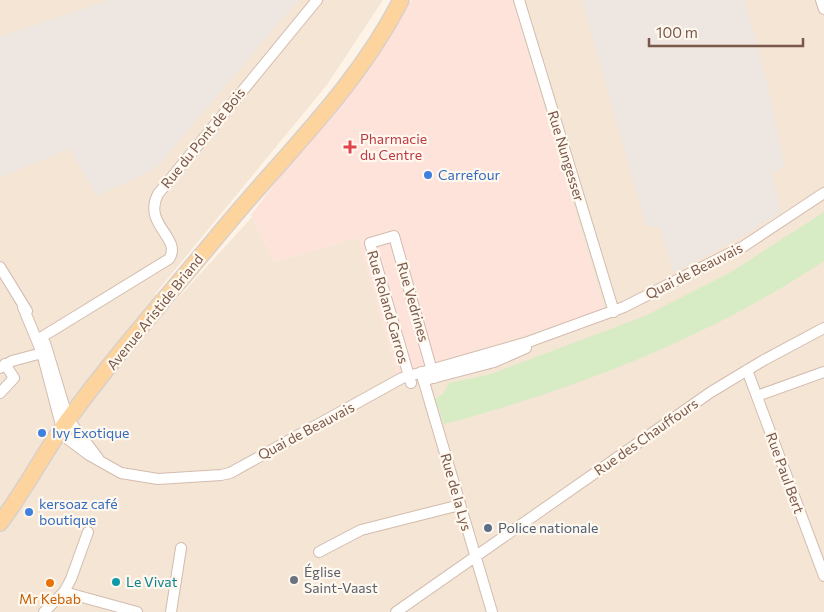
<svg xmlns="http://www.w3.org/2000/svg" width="824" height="612" viewBox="0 0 824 612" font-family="Commissioner,sans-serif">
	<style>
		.residential { fill: #f5e5d5 }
		.commercial { fill: #fee3db }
		.industrial { fill: #eee6e1 }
		.green { fill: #d7ecc5 }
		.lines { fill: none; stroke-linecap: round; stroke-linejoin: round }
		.street-casing { stroke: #d3bcaf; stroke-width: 12 }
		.primary-casing { stroke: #d9d0cc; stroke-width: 18 }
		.street { stroke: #fff; stroke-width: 10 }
		.primary { stroke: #fed49e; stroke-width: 15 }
		.health-dot { fill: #e0444e; stroke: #fff8ef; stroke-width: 2 }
		.shop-dot { fill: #3f7fe0; stroke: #fff8ef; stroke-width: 2 }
		.service-dot { fill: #5c6f8a; stroke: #fff8ef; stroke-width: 2 }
		.worship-dot { fill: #6b7280; stroke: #fff8ef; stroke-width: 2 }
		.culture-dot { fill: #0f9aa8; stroke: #fff8ef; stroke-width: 2 }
		.food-dot { fill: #e8710a; stroke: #fff8ef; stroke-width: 2 }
		.labels { text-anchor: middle; stroke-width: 4.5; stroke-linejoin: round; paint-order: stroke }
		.street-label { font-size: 14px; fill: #79584a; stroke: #fff8ef }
		.health-label { font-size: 14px; fill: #be3a42; stroke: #fff8ef; text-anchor: start }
		.shop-label { font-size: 14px; fill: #366cbe; stroke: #fff8ef; text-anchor: start }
		.service-label { font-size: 14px; fill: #4e5e75; stroke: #fff8ef; text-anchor: start }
		.worship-label { font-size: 14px; fill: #5b616d; stroke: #fff8ef; text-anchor: start }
		.culture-label { font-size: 14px; fill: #0d838f; stroke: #fff8ef; text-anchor: start }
		.food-label { font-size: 14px; fill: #c56008; stroke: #fff8ef }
	</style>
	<rect width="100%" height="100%" fill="#fdf3e7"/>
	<path class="residential" d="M0,0H111L0,37Z
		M298,0H383L326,86L155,294L169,308L252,217L275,262L358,237L397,374L604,310L512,0H824V612H0V177L71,148L155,169Z"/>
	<path class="commercial" d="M412,0H512L604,310L397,375L358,237L275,262L251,215Z"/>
	<path class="industrial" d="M111,0H298L155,169L97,196L70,149L0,177V37Z
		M582,0H745L767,82L785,167L772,173L781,212L741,237L674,273L660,227L646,226Z"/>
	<path class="green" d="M824,212V261C712,336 574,390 444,424L435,399L443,394L449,383L491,374L645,316L731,272Z"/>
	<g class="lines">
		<g class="street-casing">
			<path id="street" d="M519,0L614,312
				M821,0L824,9
				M0,267L27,311
				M23,307L42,353L62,429L69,440L89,455L121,473L158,479L221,475L230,473L402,378L528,342L624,307L744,246L824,193
				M37,340L169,259C183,238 142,225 158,194L317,0
				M45,343L68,419L98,458
				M0,368L12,361L42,353
				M747,370L824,576
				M421,372L492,612
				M429,379L494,362L526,348
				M411,383L370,243L394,236L434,378
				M0,393L14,378L5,364
				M757,396L824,372
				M319,552L361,530L460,505
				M64,592L137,612
				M44,612L64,592L71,579L88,532
				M171,612L181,548
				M396,612L711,392L764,360L824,328"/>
		</g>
		<g class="primary-casing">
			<path id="primary" d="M0,523C25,490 43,454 67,421C113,358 165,299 215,239C278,161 355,91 401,0"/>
		</g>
		<use href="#street" class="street"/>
		<use href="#primary" class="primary"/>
	</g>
	<path class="health-dot" d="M347.5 139.5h5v5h5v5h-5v5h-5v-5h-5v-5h5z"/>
	<g class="shop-dot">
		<circle cx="428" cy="175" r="5"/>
		<circle cx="42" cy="433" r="5"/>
		<circle cx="29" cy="512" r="5"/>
	</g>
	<circle class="service-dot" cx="488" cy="528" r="5"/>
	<circle class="worship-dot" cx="294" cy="580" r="5"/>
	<circle class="culture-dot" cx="116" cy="582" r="5"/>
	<circle class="food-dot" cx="50" cy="583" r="5"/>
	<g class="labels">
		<g class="street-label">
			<text transform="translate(203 138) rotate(-51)" y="5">Rue du Pont de Bois</text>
			<text transform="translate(566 156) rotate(73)" y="5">Rue Nungesser</text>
			<text transform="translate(694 271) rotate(-27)" y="5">Quai de Beauvais</text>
			<text transform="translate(413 302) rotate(74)" y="5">Rue Vedrines</text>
			<text transform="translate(388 307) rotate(74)" y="5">Rue Roland Garros</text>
			<text transform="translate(155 312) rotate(-51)" y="5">Avenue Aristide Briand</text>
			<text transform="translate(306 431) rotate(-28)" y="5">Quai de Beauvais</text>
			<text transform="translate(646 437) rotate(-35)" y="5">Rue des Chauffours</text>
			<text transform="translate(785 473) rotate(70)" y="5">Rue Paul Bert</text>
			<text transform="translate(456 492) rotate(74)" y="5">Rue de la Lys</text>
		</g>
		<g class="health-label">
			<text x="360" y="144">Pharmacie<tspan x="360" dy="16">du Centre</tspan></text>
		</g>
		<g class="shop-label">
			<text x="438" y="180">Carrefour</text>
			<text x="52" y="438">Ivy Exotique</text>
			<text x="39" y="509">kersoaz café<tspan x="39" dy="16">boutique</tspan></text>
		</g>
		<g class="service-label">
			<text x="498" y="533">Police nationale</text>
		</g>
		<g class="worship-label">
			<text x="304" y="577">Église<tspan x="304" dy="16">Saint-Vaast</tspan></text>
		</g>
		<g class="culture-label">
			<text x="126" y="587">Le Vivat</text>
		</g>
		<g class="food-label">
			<text x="50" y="604">Mr Kebab</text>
		</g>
	</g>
	<path d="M649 38v8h154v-8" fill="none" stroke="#79584a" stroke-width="2.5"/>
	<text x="656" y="38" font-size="15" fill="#79584a" stroke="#fff8ef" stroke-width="4" paint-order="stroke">100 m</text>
</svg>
